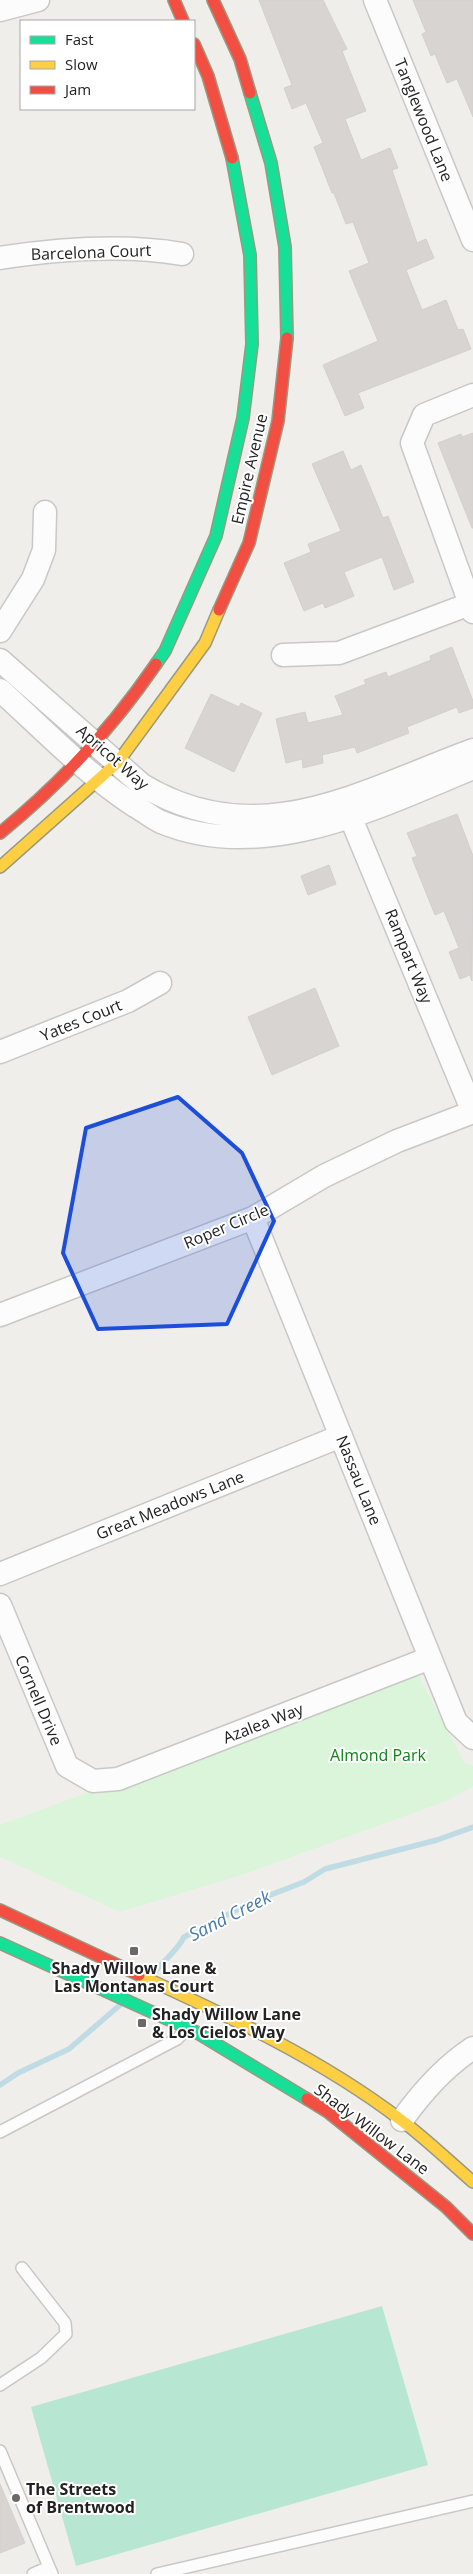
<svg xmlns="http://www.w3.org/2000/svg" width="473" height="2574" viewBox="0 0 473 2574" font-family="'Open Sans',sans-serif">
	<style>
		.park { fill: #daf5da }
		.pitch { fill: #b7e6d2 }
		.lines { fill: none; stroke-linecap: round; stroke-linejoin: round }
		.stream { stroke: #bfdbe3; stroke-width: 5.5 }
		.building { fill: #d7d4d2; stroke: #d3d0cc }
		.lane-casing { stroke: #c9c8c7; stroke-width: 14 }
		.street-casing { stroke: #c9c8c7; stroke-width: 25 }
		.fast-casing { stroke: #999a82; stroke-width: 14 }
		.slow-casing { stroke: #999a82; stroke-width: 14 }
		.jam-casing { stroke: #999a82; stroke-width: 14 }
		.lane { stroke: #fdfcfc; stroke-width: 11 }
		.street { stroke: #fdfcfc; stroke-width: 22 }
		.fast { stroke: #16e098; stroke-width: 11 }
		.slow { stroke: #ffcf43; stroke-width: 11 }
		.jam { stroke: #f24e42; stroke-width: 11 }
		.marked { fill: #1d4ed8; fill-opacity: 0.2; stroke: #1d4ed8; stroke-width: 4; stroke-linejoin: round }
		.poi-dot { fill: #6a6968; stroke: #fff; stroke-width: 2 }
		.labels { text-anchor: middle; stroke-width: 4; stroke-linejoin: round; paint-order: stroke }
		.street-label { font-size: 16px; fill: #222; stroke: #fff }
		.park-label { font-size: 16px; fill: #0c8416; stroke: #fff }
		.poi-label { font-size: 16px; font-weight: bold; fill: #222; stroke: #fff; text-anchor: start }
		.water-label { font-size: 18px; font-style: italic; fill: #4a7aab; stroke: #fff }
	</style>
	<rect width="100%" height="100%" fill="#f0eeeb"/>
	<path class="park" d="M416,1671L464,1762L473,1766V1786L449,1800L244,1874L120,1912L0,1857V1825Z"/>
	<path class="pitch" d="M382,2306L428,2465L76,2566L31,2407Z"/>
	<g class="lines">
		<path class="stream" d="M154,1973C163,1961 178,1950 184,1937L252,1902L304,1882L325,1869L437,1840L473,1827
			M0,2085L18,2073L69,2049L120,2005"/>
	</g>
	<path class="building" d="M259,0H323L347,49L342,51L366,111L345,119L361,160L390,148L398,168L392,170L417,243L426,239L434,258L406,270L422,310L446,300L458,330L463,329L471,349L358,393L364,408L345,416L323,365L378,341L349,271L369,263L353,222L346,224L334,193H332L314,147L323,143L306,103L292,109L284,88L292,85Z
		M413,0H473V117L457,79L447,83L435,54L431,56L422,34L426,32Z
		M473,433V528H472L438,443L461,434L462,437Z
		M343,451L351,470L361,465L383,518L388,516L414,582L394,590L382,557L344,572L354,596L325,608L323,603L304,611L284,563L311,552L308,544L341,531L312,464Z
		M452,647L473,701V708L459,713L457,707L407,727L409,733L357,753L355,747L322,755L323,763L303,768L302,759L286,763L276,719L305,712L308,723L343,715L335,696L366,684L364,680L386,672L388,677L431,660L430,656Z
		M211,694L239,707L241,703L262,713L234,772L185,748Z
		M457,814L473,856L472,981L470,975L460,979L449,952L459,948L444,911L435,915L412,858L417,856L407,833Z
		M329,865L336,884L308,895L301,876Z
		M315,988L339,1046L272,1075L248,1017Z
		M0,2484L25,2543L0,2553Z"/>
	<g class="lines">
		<g class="lane-casing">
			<path id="lane" d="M0,2132L177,2039L188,2028
				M0,2385L41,2358L66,2334L65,2323L22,2268
				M0,2451L52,2574
				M33,2574L49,2567
				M157,2574L473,2501"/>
		</g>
		<g class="street-casing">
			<path id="street" d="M375,0L473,240
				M0,10L38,0
				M0,258C59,249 123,244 182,254
				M473,395L424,415L412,443L473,612
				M0,631L33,579L44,550L45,512
				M283,655L339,653L470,604
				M0,660L142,785C258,855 361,791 473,750
				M0,690C44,730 86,774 135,806C144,811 152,818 161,822C265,865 378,807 473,768
				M345,804L473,1112
				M0,1052L128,1001L160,983
				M253,1218L456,1722L473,1738
				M0,1315L253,1218L324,1176L397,1141L473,1112
				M0,1574L341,1436
				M0,1605L67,1766L93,1781L118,1779L430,1658
				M402,2120C422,2092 444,2067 473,2048"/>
		</g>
		<g class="fast-casing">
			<path id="fast" d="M250,93L271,163L285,247L287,338
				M156,664L165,651L216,536L243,418L252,344L250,255L232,158
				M0,1943L196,2032L307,2099"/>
		</g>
		<g class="slow-casing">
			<path id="slow" d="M0,867L118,762L205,643L219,610
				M139,1975C230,2017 321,2059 401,2120C426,2139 449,2161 473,2182"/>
		</g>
		<g class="jam-casing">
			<path id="jam" d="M174,0L183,21
				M213,0L240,59L250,93
				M194,44L208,76L232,158
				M219,610L249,543L278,421L287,338
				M0,833C59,785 113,727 156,664
				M0,1910L139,1975
				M307,2099L328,2112L446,2207L473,2234"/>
		</g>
		<use href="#lane" class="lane"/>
		<use href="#street" class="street"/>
		<use href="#fast" class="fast"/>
		<use href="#slow" class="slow"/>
		<use href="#jam" class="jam"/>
	</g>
	<path class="marked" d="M178,1097L242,1153L274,1221L227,1324L98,1329L63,1253L86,1128Z"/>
	<g class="poi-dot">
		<rect x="129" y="1946" width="10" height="10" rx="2.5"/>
		<rect x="137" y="2018" width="10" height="10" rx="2.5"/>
		<circle cx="16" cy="2498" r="5"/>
	</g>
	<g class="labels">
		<g class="street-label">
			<text transform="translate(424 120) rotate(68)" y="6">Tanglewood Lane</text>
			<text transform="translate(91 252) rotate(-2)" y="6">Barcelona Court</text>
			<text transform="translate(249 469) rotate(-77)" y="6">Empire Avenue</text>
			<text transform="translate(113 757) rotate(41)" y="6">Apricot Way</text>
			<text transform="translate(409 956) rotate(68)" y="6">Rampart Way</text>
			<text transform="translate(81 1020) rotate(-22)" y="6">Yates Court</text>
			<text transform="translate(226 1226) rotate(-23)" y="6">Roper Circle</text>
			<text transform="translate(359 1480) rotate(68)" y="6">Nassau Lane</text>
			<text transform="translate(170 1505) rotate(-22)" y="6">Great Meadows Lane</text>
			<text transform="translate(39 1700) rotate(67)" y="6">Cornell Drive</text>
			<text transform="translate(263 1723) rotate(-21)" y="6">Azalea Way</text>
			<text transform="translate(372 2129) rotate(37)" y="6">Shady Willow Lane</text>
		</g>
		<g class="park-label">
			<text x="378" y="1761">Almond Park</text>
		</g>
		<g class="poi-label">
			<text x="134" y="1974" text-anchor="middle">Shady Willow Lane &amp;<tspan x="134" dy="18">Las Montanas Court</tspan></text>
			<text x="152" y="2020">Shady Willow Lane<tspan x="152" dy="18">&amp; Los Cielos Way</tspan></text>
			<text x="26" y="2495">The Streets<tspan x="26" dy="18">of Brentwood</tspan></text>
		</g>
		<g class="water-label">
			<text transform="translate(230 1916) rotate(-27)" y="6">Sand Creek</text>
		</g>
	</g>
	<rect x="20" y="20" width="175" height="90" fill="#ffffff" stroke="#a7a7a7"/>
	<rect x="30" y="36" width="25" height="8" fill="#16e098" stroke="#a7a7a7"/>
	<text x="65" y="45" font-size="15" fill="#222222">Fast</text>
	<rect x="30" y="61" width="25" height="8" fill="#ffcf43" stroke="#a7a7a7"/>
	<text x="65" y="70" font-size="15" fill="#222222">Slow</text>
	<rect x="30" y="86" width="25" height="8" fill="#f24e42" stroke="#a7a7a7"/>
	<text x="65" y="95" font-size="15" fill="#222222">Jam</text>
</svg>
